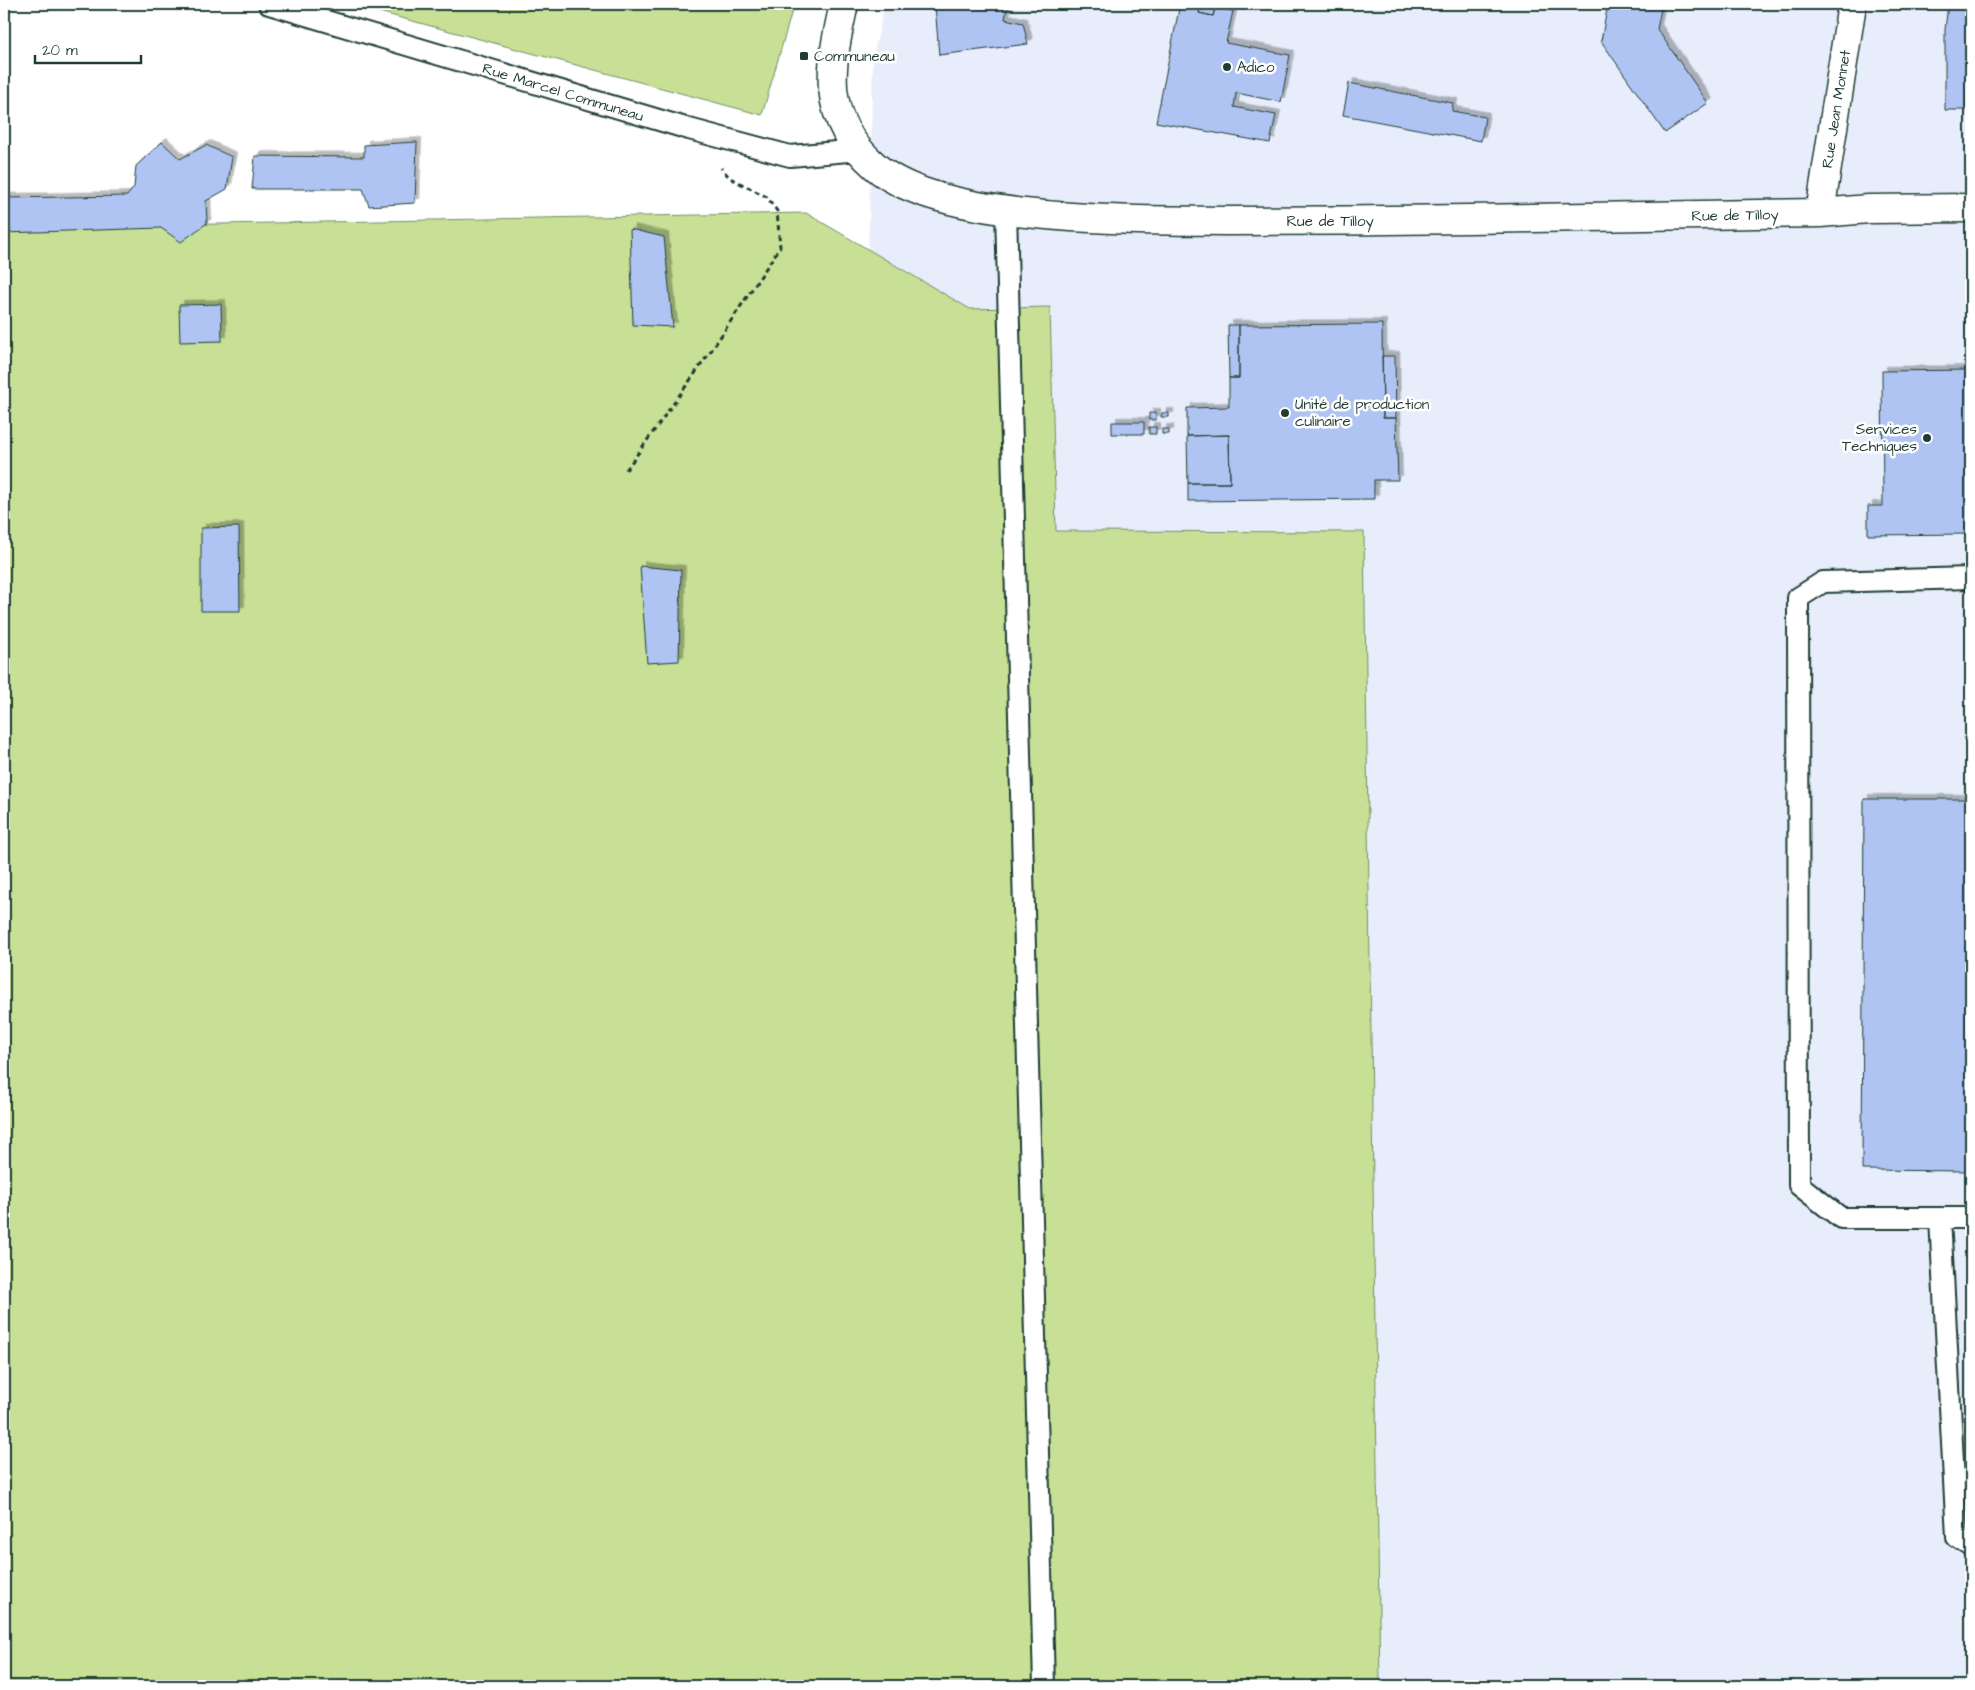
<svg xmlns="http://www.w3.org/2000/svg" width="1975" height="1690" viewBox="0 0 1975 1690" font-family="'Architects Daughter',sans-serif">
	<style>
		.built { fill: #e7edfb }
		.green { fill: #c7e096; stroke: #738e65 }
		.building { fill: #afc4f2; stroke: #1f3d34; filter: url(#shadow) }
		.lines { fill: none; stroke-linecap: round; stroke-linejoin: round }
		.service-casing { stroke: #1f3d34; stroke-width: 24 }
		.minor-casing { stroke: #1f3d34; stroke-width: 31 }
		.path { stroke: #1f3d34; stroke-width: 3; stroke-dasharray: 5 4; stroke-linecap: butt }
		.service { stroke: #fff; stroke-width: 20 }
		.minor { stroke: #fff; stroke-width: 28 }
		.poi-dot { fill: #1f3d34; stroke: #fff; stroke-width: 2 }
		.labels { text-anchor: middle; stroke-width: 5; stroke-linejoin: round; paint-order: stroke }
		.poi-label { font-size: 15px; fill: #1f3d34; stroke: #fff; text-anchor: start }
		.street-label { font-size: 15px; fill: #1f3d34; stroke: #fff }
	</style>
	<defs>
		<filter id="shadow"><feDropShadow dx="4.5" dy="-4.5" stdDeviation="0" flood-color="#0004"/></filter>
	</defs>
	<rect width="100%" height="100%" fill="#fff"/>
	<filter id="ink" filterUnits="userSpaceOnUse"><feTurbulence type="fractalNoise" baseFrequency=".02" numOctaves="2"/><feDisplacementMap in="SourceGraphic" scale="10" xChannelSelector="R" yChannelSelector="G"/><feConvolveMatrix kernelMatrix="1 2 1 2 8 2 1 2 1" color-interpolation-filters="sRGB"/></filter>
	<g filter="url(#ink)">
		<path class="built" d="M885,4H1971V1686H833L873,57Z"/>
		<path class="green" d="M349,4H794L762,115Z
			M806,213L970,309L1050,307L1056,531L1364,532L1380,1686H4V228Z"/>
		<path class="building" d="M956,4H1008L1005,19L1023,23L1028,44L939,55L935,5L955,9Z
			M1180,4L1201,5L1199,13L1213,16L1215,8L1233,11L1226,43L1290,55L1281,102L1236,93L1234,107L1276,115L1270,143L1156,122Z
			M1608,4H1662L1657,29L1708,103L1665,133L1601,41Z
			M1948,4H1971V110H1945V30Z
			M1201,5L1215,8L1213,16L1199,13Z
			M1349,83L1453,103L1452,111L1485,117L1481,141L1343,115Z
			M162,142L180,159L206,145L232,157L227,189L206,201L207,223L181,242L161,228L4,233V198L127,196L134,187L136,166Z
			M417,142L415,203L369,206L363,189H252L255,156L364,157V145Z
			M630,229L664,237L673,327L633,325Z
			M221,304L222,341L180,342L179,305Z
			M1382,324L1383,418H1396L1398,480H1374V499L1188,501V483H1230L1229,435L1187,436V408L1229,407V378H1239V325Z
			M1228,325H1239V378H1229Z
			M1382,356H1395L1396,418H1383Z
			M1971,370V534L1868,535V506H1883L1882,371Z
			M1149,413H1156V420H1149Z
			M1162,413H1169V417H1161Z
			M1112,422H1144V434H1112Z
			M1149,427H1156V434H1149Z
			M1162,429H1169V434H1162Z
			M1229,435L1230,483H1188L1187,436Z
			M239,527L240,611H201V528Z
			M640,566L681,570L679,661L647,663Z
			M1864,799H1971L1969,1171L1862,1170Z"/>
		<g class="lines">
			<g class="service-casing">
				<path id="service" d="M269,4L689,129L790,156L860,150
					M1006,210L1044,1686
					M1971,578L1823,582L1798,598L1799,1185L1841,1218H1971
					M1940,1218L1957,1537L1971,1546"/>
			</g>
			<g class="minor-casing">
				<path id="minor" d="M844,4C830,67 819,117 875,166C940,224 1143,220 1229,221C1309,221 1388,220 1468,219C1585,217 1703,215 1820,213L1869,209L1971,208
					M1820,213L1852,4"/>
			</g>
			<path class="path" d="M626,470L711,351L780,247L777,211L767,197L730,178L721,168"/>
			<use href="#service" class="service"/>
			<use href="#minor" class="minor"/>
		</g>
	</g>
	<g class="poi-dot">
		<rect x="799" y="51" width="10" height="10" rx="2.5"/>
		<circle cx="1227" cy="67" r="5"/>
		<circle cx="1285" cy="413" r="5"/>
		<circle cx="1927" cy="438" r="5"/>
	</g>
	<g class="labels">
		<g class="poi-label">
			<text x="814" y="61">Communeau</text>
			<text x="1237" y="72">Adico</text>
			<text x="1295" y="409">Unité de production<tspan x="1295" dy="17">culinaire</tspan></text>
			<text x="1917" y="434" text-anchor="end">Services<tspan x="1917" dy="17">Techniques</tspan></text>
		</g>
		<g class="street-label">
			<text transform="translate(563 92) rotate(17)" y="5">Rue Marcel Communeau</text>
			<text transform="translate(1836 109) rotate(-81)" y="5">Rue Jean Monnet</text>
			<text transform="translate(1735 215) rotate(-1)" y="5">Rue de Tilloy</text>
			<text x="1330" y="226">Rue de Tilloy</text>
		</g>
	</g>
	<rect width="1975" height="1690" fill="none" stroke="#fff" stroke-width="20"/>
	<rect x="10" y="10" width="1955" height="1670" fill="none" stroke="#1f3d34" stroke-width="2" filter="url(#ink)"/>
	<path d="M35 55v8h106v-8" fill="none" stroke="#1f3d34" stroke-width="2.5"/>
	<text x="42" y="55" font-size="15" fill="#1f3d34" stroke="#ffffff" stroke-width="4" paint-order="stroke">20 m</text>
</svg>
